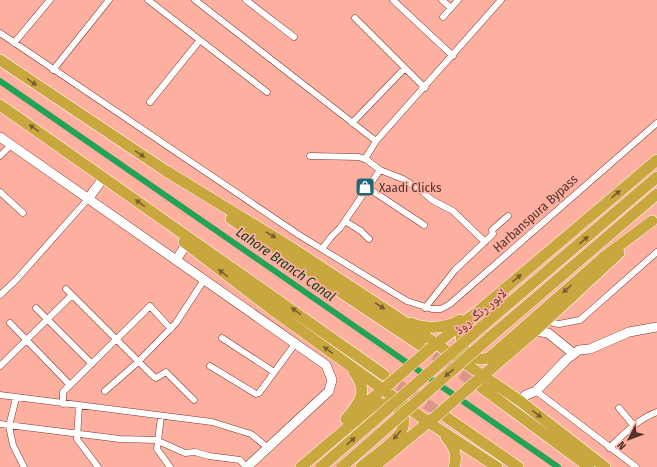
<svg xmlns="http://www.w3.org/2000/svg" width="657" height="467" viewBox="0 0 657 467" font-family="'Fira Sans Condensed','Noto Naskh Arabic',sans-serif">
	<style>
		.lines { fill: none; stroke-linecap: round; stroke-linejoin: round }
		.canal { stroke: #24a356; stroke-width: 6 }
		.highway-tunnel { stroke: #db9689; stroke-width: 11; stroke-dasharray: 11 5.5; stroke-linecap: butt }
		.street-casing { stroke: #7c3a2f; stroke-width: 7 }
		.secondary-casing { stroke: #7c3a2f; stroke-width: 10 }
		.highway-casing { stroke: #fff; stroke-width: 12 }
		.street { stroke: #fff; stroke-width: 6 }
		.secondary { stroke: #fff; stroke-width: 9 }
		.highway { stroke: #c8a73f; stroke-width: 11 }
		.highway-bridge-casing { stroke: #fff; stroke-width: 12; stroke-linecap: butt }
		.highway-bridge { stroke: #c8a73f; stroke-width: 11 }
		.oneway { fill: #7c5c33 }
		.labels { text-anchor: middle; stroke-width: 3.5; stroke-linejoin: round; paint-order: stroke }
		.poi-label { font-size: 13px; fill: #53332d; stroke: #fdafa0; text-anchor: start }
		.street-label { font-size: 13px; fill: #53332d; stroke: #fdafa0 }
		.water-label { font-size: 14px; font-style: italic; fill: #144323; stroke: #fdafa0 }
	</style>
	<rect width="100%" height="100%" fill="#fdafa0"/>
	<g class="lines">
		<path class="canal" d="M0,81L558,467"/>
		<path class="highway-tunnel" d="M421,345L481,387
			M385,376L446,417"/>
		<g class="street-casing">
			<path id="street" d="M148,0L267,92
				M195,0L376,141L501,0
				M246,0L294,37
				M393,0L453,56
				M442,0L451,8
				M443,17L458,0
				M355,18L425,88
				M0,33L299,235L407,301L432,309H441L450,304L657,123
				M14,43L50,0
				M53,70L109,0
				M150,102L200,40
				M352,123L405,68
				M0,156L11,145
				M310,156L359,157L367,160L380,170
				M365,159L376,141
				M368,188L424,225
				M0,192L23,213
				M345,221L361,231L369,239
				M322,249L331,237L340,228L380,170L403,179L423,192L432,200L453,211L485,242
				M66,289L154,377L156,378L166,372L194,400
				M0,295L16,280L88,199
				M36,308L92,364
				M425,308L455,270L493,234L492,230L508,216
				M548,319L553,323L559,324L580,320L657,252
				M10,323L70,385
				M222,338L274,372
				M0,366L72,295
				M210,366L256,394L259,393L295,344
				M105,391L138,362L176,323L204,280
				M536,391L636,467
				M0,395L212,422L251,434L268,448
				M16,398L9,426L13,445L24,467
				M63,404V392L150,306L171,329
				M79,406L77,439L98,467
				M619,408L634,426
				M161,417L157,449L170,467
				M0,424L120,439L156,440L185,453L195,452L209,456L240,460L246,467
				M609,448C623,435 639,418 657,412"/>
		</g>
		<g class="secondary-casing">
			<path id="secondary" d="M0,137L326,365L332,380L329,391L247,467
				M88,199L104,177
				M176,260L186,245
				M535,331L548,333L574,354
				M520,401L526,395L536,391L567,359L579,350L590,349L629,332L657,327"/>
		</g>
		<g class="highway-casing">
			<path id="highway" d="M0,60L166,171L292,248L397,317L520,401L605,467
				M0,105L384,375
				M231,219L420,345
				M184,242L270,308L428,422L497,467
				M469,322L461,335C461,352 473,362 489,358L604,257L652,221
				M411,323C426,330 447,328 460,320
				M479,329L657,177
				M489,338L657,194
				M432,347L482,308L657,160
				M479,379L535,331L619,253
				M481,387L589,467
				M360,408L387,386
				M446,417L518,467
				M346,419C360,402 369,392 354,372
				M446,437C454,446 458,455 454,467
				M301,467L372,407C389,397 412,412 401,432C394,443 372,458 361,467
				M374,467L433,418"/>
		</g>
		<use href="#street" class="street"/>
		<use href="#secondary" class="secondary"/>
		<use href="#highway" class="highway"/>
		<g class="highway-bridge-casing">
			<path id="highway-bridge" d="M387,386L432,347
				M434,418L479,379
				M321,467L479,329
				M342,467L489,338"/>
		</g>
		<use href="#highway-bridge" class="highway-bridge"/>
	</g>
	<defs><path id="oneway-solid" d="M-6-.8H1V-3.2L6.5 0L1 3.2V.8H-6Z"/></defs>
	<g class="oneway">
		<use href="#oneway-solid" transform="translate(32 82) rotate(34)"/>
		<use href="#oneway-solid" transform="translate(34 128) rotate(-145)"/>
		<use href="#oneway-solid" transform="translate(140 154) rotate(34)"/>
		<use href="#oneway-solid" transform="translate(616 194) rotate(-40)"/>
		<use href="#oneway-solid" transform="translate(140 203) rotate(-144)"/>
		<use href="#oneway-solid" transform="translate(271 235) rotate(31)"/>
		<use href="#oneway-solid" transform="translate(584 240) rotate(-41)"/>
		<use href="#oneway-solid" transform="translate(223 273) rotate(-143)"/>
		<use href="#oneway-solid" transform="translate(517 278) rotate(-40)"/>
		<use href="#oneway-solid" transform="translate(567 289) rotate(138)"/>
		<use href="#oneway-solid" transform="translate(380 306) rotate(33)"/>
		<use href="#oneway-solid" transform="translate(296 311) rotate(-144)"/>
		<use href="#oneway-solid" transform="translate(328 350) rotate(-144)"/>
		<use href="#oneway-solid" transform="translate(449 373) rotate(139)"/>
		<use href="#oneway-solid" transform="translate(537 414) rotate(38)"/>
		<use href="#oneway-solid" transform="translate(397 435) rotate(130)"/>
		<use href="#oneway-solid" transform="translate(351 441) rotate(-41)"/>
	</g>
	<defs>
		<g id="shop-square" transform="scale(1)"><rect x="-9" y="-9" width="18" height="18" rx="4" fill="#1e6774" stroke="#fdafa0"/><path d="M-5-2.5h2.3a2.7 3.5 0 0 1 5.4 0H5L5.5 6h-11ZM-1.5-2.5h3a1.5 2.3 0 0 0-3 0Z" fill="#fff"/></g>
	</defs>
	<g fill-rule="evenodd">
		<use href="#shop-square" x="365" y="187"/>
	</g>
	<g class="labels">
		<g class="poi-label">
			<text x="379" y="192">Xaadi Clicks</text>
		</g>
		<g class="street-label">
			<text transform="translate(535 213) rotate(-42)" y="5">Harbanspura Bypass</text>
			<text transform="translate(480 311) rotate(-40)" y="5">لاہور رنگ روڈ</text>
		</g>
		<g class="water-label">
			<text transform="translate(286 264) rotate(35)" y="5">Lahore Branch Canal</text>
		</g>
	</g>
	<g transform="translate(629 439) rotate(228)" stroke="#fdafa0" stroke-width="3" paint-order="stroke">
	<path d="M0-3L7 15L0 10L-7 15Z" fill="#53332d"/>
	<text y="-6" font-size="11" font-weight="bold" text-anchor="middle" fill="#53332d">N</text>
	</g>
</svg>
